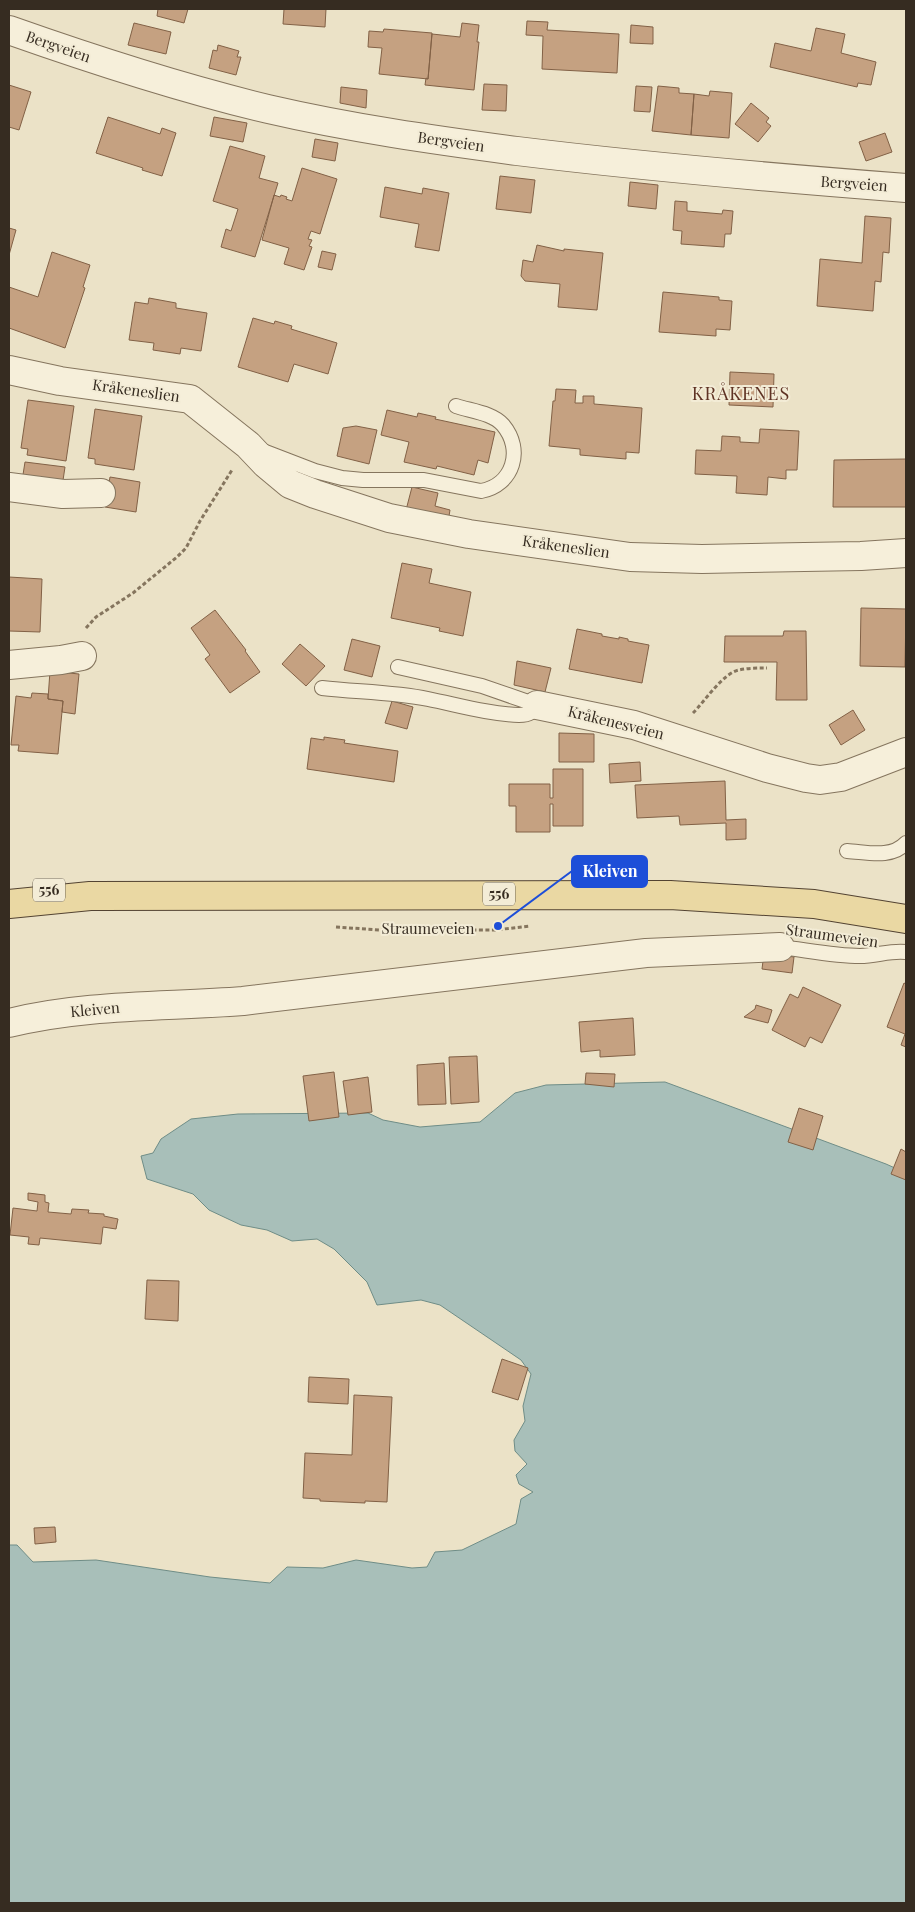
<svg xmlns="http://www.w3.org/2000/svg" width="915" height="1912" viewBox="0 0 915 1912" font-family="'Playfair Display',serif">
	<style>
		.water { fill: #a8bfb9; stroke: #6f8d87 }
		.building { fill: #c5a181; stroke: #826146 }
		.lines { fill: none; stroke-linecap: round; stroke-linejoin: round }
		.service-casing { stroke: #85755e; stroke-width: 16 }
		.minor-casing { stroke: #85755e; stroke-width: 30 }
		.primary-casing { stroke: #534332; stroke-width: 30 }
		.path { stroke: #85755e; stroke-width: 3; stroke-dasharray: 4 2.5; stroke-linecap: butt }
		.service { stroke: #f6efda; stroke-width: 14 }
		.minor { stroke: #f6efda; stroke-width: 28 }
		.primary { stroke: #ead8a3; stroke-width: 28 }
		.labels { text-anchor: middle; stroke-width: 4; stroke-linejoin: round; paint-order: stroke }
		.shield { fill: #f3ecd6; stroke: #6f6657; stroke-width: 1 }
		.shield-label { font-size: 14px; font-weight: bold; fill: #362c21 }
		.street-label { font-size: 15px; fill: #362c21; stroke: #f3ecd6 }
		.quarter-label { font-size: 18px; letter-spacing: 1px; fill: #5f3324; stroke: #f3ecd6 }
		.leader { fill: none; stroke: #1d4ed8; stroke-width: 2 }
		.callout-dot { fill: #1d4ed8; stroke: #f3ecd6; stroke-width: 2 }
		.callout { fill: #1d4ed8; stroke: #1d4ed8; stroke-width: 2 }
		.callout-label { font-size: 16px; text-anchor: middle; font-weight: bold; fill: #fff }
	</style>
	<rect width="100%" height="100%" fill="#ebe2c7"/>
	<path class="water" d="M665,1082L886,1164L906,1173V1903H9V1545H17L33,1562L96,1560L210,1577L270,1583L287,1567L323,1568L356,1560L412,1568L427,1567L435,1552L462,1550L516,1524L521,1499L533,1492L519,1484L516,1475L527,1464L515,1451L514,1440L525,1421L523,1406L531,1374L521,1360L440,1305L421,1300L377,1305L367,1282L334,1249L317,1239L292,1241L267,1230L241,1225L209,1210L193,1194L147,1179L141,1156L153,1153L161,1139L191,1119L238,1114L368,1113L383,1120L420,1127L480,1122L515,1093L546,1085Z"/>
	<path class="building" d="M158,9H188L184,23L157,16Z
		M284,9H326L325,27L283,24Z
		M527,21L548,22L547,30L619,34L617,73L542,69L543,36L526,35Z
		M134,23L171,32L166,54L128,45Z
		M462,23L479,25L477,42H479L474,90L425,85L426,78L428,79L432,34L460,37Z
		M631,25L653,27V44L630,43Z
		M816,28L845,34L841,53L876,62L871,85L858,83L857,87L770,67L775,43L811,51Z
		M384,29L432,33L428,79L379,74L382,48L368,47L369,31L383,32Z
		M218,45L239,51L237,57H241L236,75L209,68L213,50L217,51Z
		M484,84L507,85L506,111L482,110Z
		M9,85L31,92L19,130L9,127Z
		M636,86L652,87L650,112L634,111Z
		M658,86L679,88V93L694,94L691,135L652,131Z
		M341,87L367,90L366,108L340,103Z
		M710,91L732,93L729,138L691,135L694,94L709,96Z
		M751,103L769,118L766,122L771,126L758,142L735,124Z
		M108,117L160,134L162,128L176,133L162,176L142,170L143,168L96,153Z
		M214,117L247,123L243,142L210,136Z
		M885,133L892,152L866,161L859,142Z
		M315,139L338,143L335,161L312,157Z
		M230,146L265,156L259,178L278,183L255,257L221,247L226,229L231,231L238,209L213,201Z
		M302,168L337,179L320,234L311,231L308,239L312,240L309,246L312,247L304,270L284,264L289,248L262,240L274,195L280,197L281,195L287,197L286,199L292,201Z
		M500,176L535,180L531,213L496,209Z
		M630,182L658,185L656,209L628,206Z
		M385,187L422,194L423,188L449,193L439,251L415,247L419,224L380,217Z
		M675,201L687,202V211L722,214L723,210L733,211L731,234H725L724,247L681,244L682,231L673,230Z
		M865,216L891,218L889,253L883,252L881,282L875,281L873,311L817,306L820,259L862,263Z
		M9,228L16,230L9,255Z
		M537,245L564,251V249L603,253L597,310L558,307L560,284L525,281L521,276L523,260L533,262Z
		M322,251L336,254L332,270L318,267Z
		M52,252L90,265L83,287L85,288L65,348L9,328V287L38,297Z
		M663,292L719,297V300L732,301L730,330L716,329V336L659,332Z
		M149,298L176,303V308L207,313L201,351L181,348L180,354L153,350L154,343L129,340L135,302L148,304Z
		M253,318L274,324L275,321L292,326L291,329L337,343L328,374L294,364L288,382L238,367Z
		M730,372L774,374L773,407L729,405Z
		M556,389L576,390L575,403H583V396H594V404L642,408L639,453L626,452V459L580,455V449L549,446L553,401H555Z
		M28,400L74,406L66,461L27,455L28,449L21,448Z
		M95,409L142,416L134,470L95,464V459L88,458Z
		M387,410L417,417L418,413L436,417L435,419L495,432L488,463L478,460L474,475L437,466L436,469L404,462L409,442L381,435Z
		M356,426L377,430L369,464L337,456L343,428Z
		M760,429L799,431L797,470H786V479L768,477L767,495L736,493L737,476L695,474L696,450L721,451L722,436L740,437V442L759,443Z
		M906,459V507H833L834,460Z
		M25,462L65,467L62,487L22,481Z
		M110,477L140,482L136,512L105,507Z
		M412,487L438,493L435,506L450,510L448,522L405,514Z
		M402,563L432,569L429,583L471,592L463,636L439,631L440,628L391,618Z
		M9,577L42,579L40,632L9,631Z
		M861,608L906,609L905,667L860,666Z
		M215,610L246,650L245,651L260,672L230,693L205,659L210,655L191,628Z
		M577,629L602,634V636L619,639V637L628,639V641L649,645L642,683L569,669Z
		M784,631H806L807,700H776L777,662H724L725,636H783Z
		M352,639L380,646L372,677L344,670Z
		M300,644L325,666L306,686L282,664Z
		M517,661L551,668L545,692L514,685Z
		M50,671L79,674L75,714L62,712L63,701L48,699Z
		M32,693L48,694V699L63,701L58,754L18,751L19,745H11L16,696L31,698Z
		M392,701L413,707L407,729L385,723Z
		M853,710L865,730L841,745L829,725Z
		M559,733L594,734V762H559Z
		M324,737L345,740L344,743L398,751L394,782L307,769L311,738L324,740Z
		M640,762L641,781L610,783L609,764Z
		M553,769H583V826H553V804H550V832H516V806H509V784H550V798H553Z
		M725,781L726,820L746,819V839L726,840V823L680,825L679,816L637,818L635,785Z
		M764,953L794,957L792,973L762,969Z
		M904,983L906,984V1047L901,1045L905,1034L887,1027Z
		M803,987L841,1005L822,1043L810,1037L805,1047L772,1030L790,994L798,998Z
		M756,1005L772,1010L768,1023L744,1017L755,1009Z
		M633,1018L635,1055L600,1057V1050L581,1052L579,1022Z
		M477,1056L479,1102L451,1104L449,1057Z
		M444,1063L446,1104L418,1105L417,1065Z
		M334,1072L339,1117L309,1121L303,1076Z
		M586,1073L615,1074L614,1087L585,1084Z
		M368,1077L372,1112L348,1115L343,1081Z
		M799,1108L823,1116L813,1150L788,1142Z
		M901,1149L906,1152V1180L891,1174Z
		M28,1193L45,1195V1202L49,1203L48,1212L71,1214L72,1209L89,1210L88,1213L104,1214V1216L118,1219L116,1229L103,1227L101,1244L40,1238L39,1245L28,1244L29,1237L10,1235L13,1208L37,1211L38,1202L28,1200Z
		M147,1280L179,1281L178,1321L145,1319Z
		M502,1359L528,1368L518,1400L492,1392Z
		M309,1377L349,1379L348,1404L308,1402Z
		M354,1395L392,1397L387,1502L365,1501V1503L320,1501V1499L303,1498L305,1453L352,1455Z
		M55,1527L56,1542L35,1544L34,1528Z"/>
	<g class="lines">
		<g class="service-casing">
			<path id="service" d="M263,451L315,471L342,478L363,480H424L481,491C513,485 524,450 503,425C493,413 471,411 456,406
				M322,688C357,692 393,692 428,699C458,705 488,714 519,715C527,715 534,713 537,705L482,686L398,667
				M847,851C867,852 891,859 906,843
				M780,947C806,950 834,956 860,956C876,956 891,950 906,952"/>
		</g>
		<g class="minor-casing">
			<path id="minor" d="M9,30C94,60 180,88 268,109C350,128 434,140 517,151C647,167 776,178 906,188
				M9,370L60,381L190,399L248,445L266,464L290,484L315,494L389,518L469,534L630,557L702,559L861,556L906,553
				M9,487L63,494L101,493
				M9,665L61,660L82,656
				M537,705L634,725L767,768L806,778L820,780L841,777L906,752
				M9,1023C85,1004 166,1007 243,1001L646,953L780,947"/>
		</g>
		<g class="primary-casing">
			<path id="primary" d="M9,904L90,896L670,895L814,904L906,919"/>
		</g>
		<path class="path" d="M86,628L96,617L133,593L177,557L186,548L200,521L232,470
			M693,713C705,701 723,673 739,670C748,668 758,668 767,668
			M336,927L380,930H495L530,926"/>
		<use href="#service" class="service"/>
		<use href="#minor" class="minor"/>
		<use href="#primary" class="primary"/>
	</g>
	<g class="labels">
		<g class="shield">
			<rect x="33" y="878.5" width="32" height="23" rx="4"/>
			<rect x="483" y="882.5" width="32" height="23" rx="4"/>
		</g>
		<g class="shield-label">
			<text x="49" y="895">556</text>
			<text x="499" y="899">556</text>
		</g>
		<g class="street-label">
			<text transform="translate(58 47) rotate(19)" y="5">Bergveien</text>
			<text transform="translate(451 142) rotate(8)" y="5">Bergveien</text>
			<text transform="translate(854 184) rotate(4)" y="5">Bergveien</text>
			<text transform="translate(136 391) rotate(8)" y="5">Kråkeneslien</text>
			<text transform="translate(566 547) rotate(8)" y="5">Kråkeneslien</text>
			<text transform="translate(616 723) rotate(14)" y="5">Kråkenesveien</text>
			<text x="428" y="934">Straumeveien</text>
			<text transform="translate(832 936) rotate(8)" y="5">Straumeveien</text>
			<text transform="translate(95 1010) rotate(-5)" y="5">Kleiven</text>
		</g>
		<g class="quarter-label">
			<text x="741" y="400">KRÅKENES</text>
		</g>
	</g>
	<path class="leader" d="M498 926L572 871"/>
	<circle class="callout-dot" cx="498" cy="926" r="5"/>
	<rect class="callout" x="572" y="856" width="75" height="31" rx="5"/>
	<g class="callout-label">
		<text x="610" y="877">Kleiven</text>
	</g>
	<rect width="915" height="1912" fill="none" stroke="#362c21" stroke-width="20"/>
</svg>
